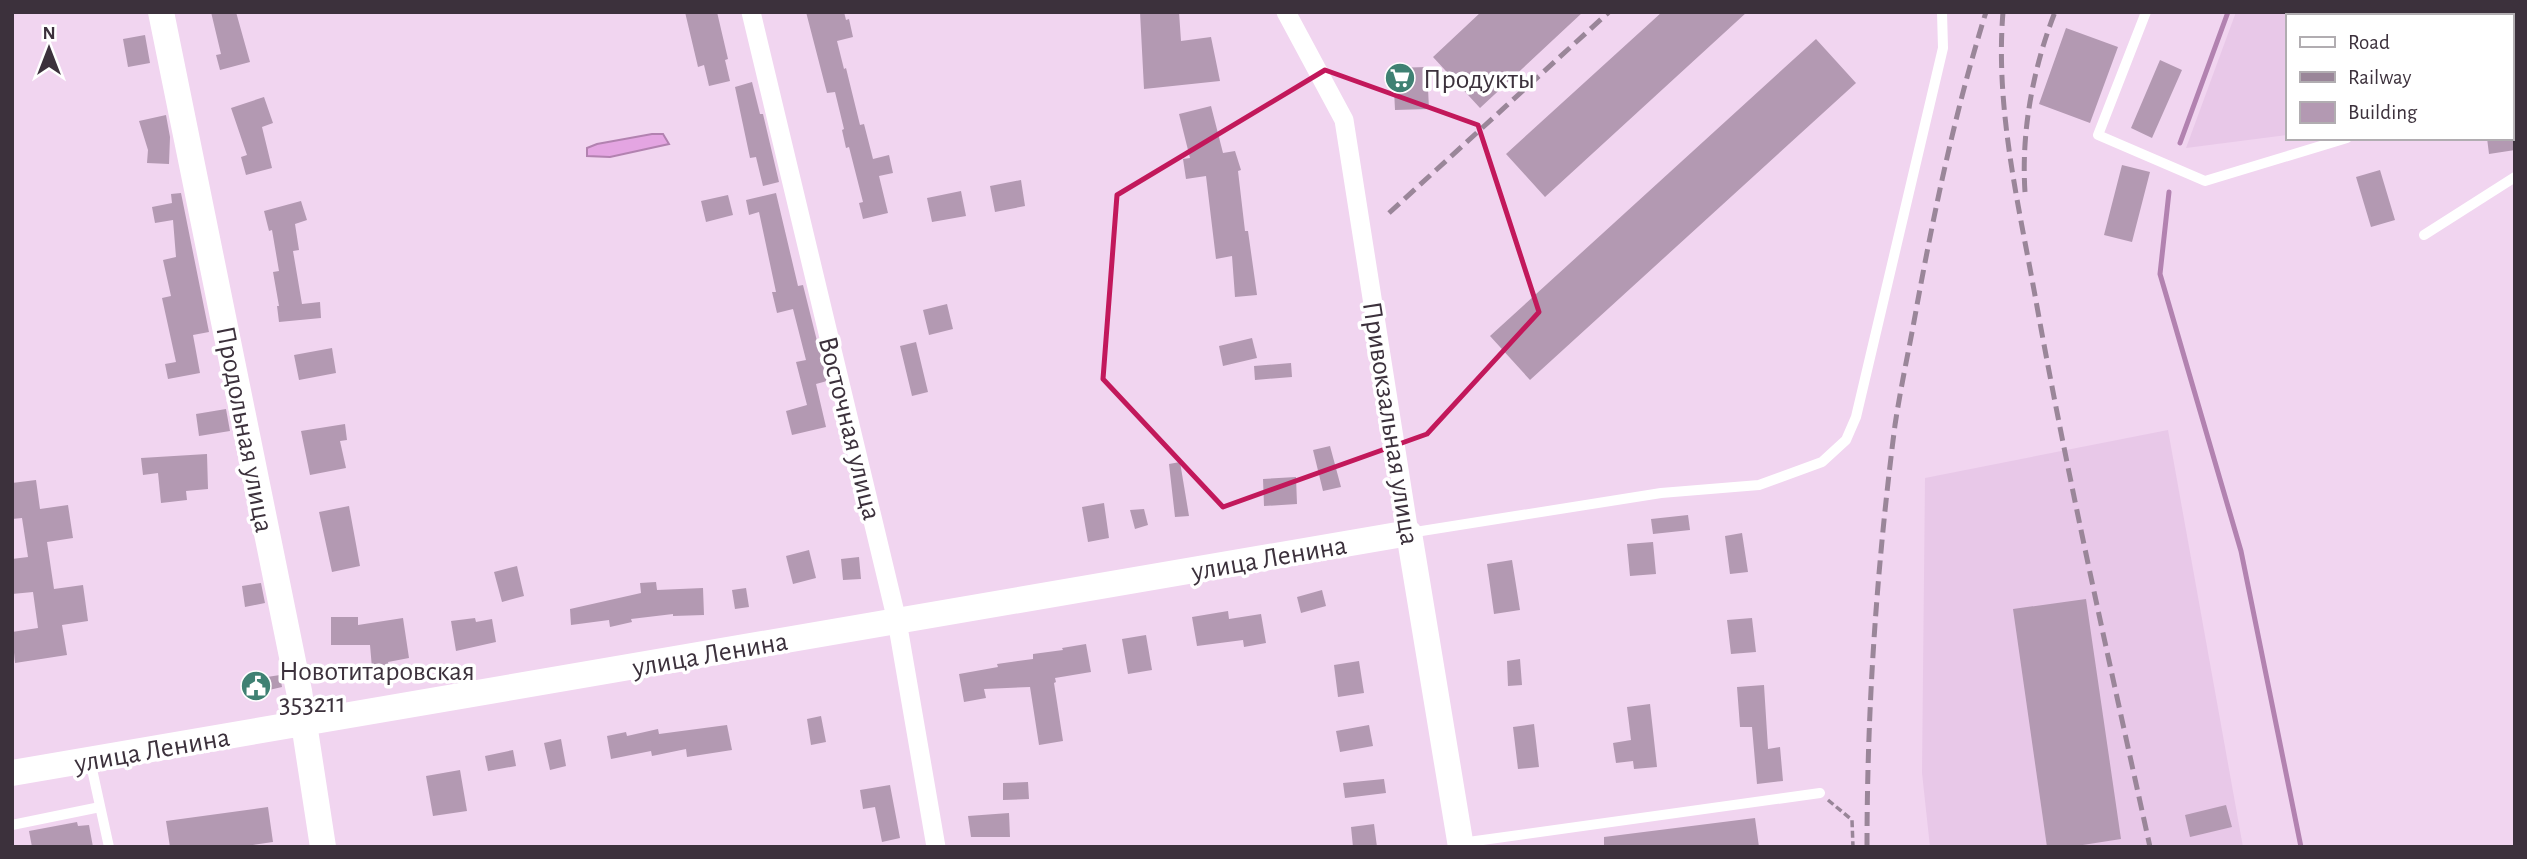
<svg xmlns="http://www.w3.org/2000/svg" width="2527" height="859" viewBox="0 0 2527 859" font-family="'Alegreya Sans',sans-serif">
	<style>
		.built { fill: #e8c8e8 }
		.water { fill: #e4a5e2; stroke: #b282b0; stroke-width: 2 }
		.lines { fill: none; stroke-linecap: round; stroke-linejoin: round }
		.stream { stroke: #b282b0; stroke-width: 5 }
		.building { fill: #b399b2 }
		.path { stroke: #988598; stroke-width: 3.5; stroke-dasharray: 7 3.5; stroke-linecap: butt }
		.lane { stroke: #fff; stroke-width: 10 }
		.street { stroke: #fff; stroke-width: 19 }
		.secondary { stroke: #fff; stroke-width: 26 }
		.rail { stroke: #9a8699; stroke-width: 5; stroke-dasharray: 14 7; stroke-linecap: butt }
		.marked { fill: none; stroke: #c2185b; stroke-width: 5; stroke-linejoin: round }
		.labels { text-anchor: middle; stroke-width: 7; stroke-linejoin: round; paint-order: stroke }
		.poi-label { font-size: 28px; fill: #3c313c; stroke: #fff; text-anchor: start }
		.street-label { font-size: 28px; fill: #3c313c; stroke: #fff }
	</style>
	<rect width="100%" height="100%" fill="#f1d5f0"/>
	<path class="built" d="M2236,12H2515V107H2511V16H2287V135L2186,148Z
		M2168,430L2243,847H1930L1922,773L1925,478Z"/>
	<path class="water" d="M652,134H663L669,144L610,157L587,156V148L597,144Z"/>
	<g class="lines">
		<path class="stream" d="M2180,143L2228,12
			M2169,192L2160,274L2241,551L2301,847"/>
	</g>
	<path class="building" d="M211,12H236L250,62L220,70L216,55L221,54Z
		M685,12H717L728,59L725,60L730,81L709,86L704,65L698,67Z
		M806,12H844L846,20L849,19L853,37L837,41L844,69L846,68L860,125L864,124L873,159L889,155L893,173L879,176L888,213L863,219L859,203L863,202L849,147L846,148L842,130L844,129L835,92L827,93Z
		M1140,12H1179L1181,41L1211,37L1220,81L1144,89Z
		M1481,12H1583L1480,108L1433,57Z
		M1662,12H1747L1545,197L1506,154Z
		M2066,28L2118,47L2090,123L2039,104Z
		M145,35L150,63L128,67L123,39Z
		M1816,39L1856,83L1530,380L1490,336Z
		M2160,60L2182,70L2152,138L2131,128Z
		M1427,67L1429,109L1395,110L1393,68Z
		M752,82L760,114H763L779,182L763,186L756,157L750,158L735,87Z
		M264,97L273,123L262,127L272,168L246,175L241,157L247,155L231,108Z
		M1211,106L1223,153L1235,151L1241,170L1238,171L1245,231H1248L1257,295L1235,297L1232,256L1216,259L1206,176L1186,179L1183,159L1190,158L1179,114Z
		M166,115L170,137L169,164L147,163L148,150L139,121Z
		M2487,138H2515V150L2489,154Z
		M2122,165L2150,172L2132,242L2104,235Z
		M2380,170L2395,220L2371,227L2356,177Z
		M1021,180L1025,206L995,212L990,186Z
		M961,191L966,216L932,222L927,198Z
		M181,193L209,332L193,335L200,373L168,379L165,364L176,362L162,298L171,296L163,260L176,257L173,220L155,223L152,207L172,203L171,194Z
		M776,193L798,286L803,285L827,381L816,384L826,427L792,435L786,411L807,405L796,362L806,360L793,309L777,313L772,292H776L759,212L749,215L746,200Z
		M728,195L733,215L706,222L701,201Z
		M301,201L307,220L295,224L299,250L293,251L302,304L320,302L321,318L279,322L277,306H279L273,272L279,271L272,230L269,231L264,211Z
		M947,304L953,329L929,335L923,310Z
		M1252,338L1257,358L1223,366L1219,346Z
		M916,342L928,392L912,396L900,346Z
		M332,348L336,373L299,380L294,355Z
		M1291,363L1292,377L1255,380L1254,366Z
		M226,409L230,431L199,436L196,414Z
		M345,424L347,440L340,441L346,468L310,475L301,431Z
		M1330,446L1341,487L1323,491L1313,450Z
		M207,454L208,489L186,491L187,500L161,503L158,473L143,475L141,458Z
		M1180,462L1189,516L1175,517L1169,464Z
		M1296,477L1297,504L1264,506L1263,479Z
		M36,480L40,509L68,505L73,538L47,542L54,589L83,585L88,621L62,625L67,655L15,663L12,632L38,628L33,592L12,594V559L28,557L22,518L12,519V483Z
		M1104,503L1109,538L1088,542L1082,507Z
		M349,506L360,566L332,572L319,512Z
		M1144,509L1148,525L1135,529L1130,510Z
		M1688,515L1690,530L1653,534L1651,519Z
		M1742,533L1748,572L1730,574L1725,536Z
		M1653,542L1656,574L1630,576L1627,544Z
		M809,550L816,578L793,584L786,556Z
		M859,557L861,579L843,580L841,559Z
		M1512,560L1520,610L1494,614L1487,564Z
		M517,566L524,596L502,602L494,572Z
		M656,582L657,590L703,588L704,615L673,616V614L631,619L632,622L610,627L609,620L571,625L570,609L641,593L640,583Z
		M261,583L265,603L245,607L242,586Z
		M746,588L749,607L735,609L732,590Z
		M1322,590L1326,606L1301,613L1297,597Z
		M2086,599L2121,839L2070,847H2047L2013,609Z
		M1228,611L1229,619L1261,614L1266,643L1244,647L1243,640L1197,646L1192,617Z
		M331,617H358V625L403,618L409,658L388,662L389,666L372,668L370,645H331Z
		M475,618L476,622L492,619L496,642L456,651L451,621Z
		M1752,618L1756,652L1731,654L1727,620Z
		M1146,635L1152,670L1128,674L1122,639Z
		M1086,644L1091,672L1055,678L1056,682L1054,683L1063,741L1039,745L1030,687L984,689L986,698L964,702L959,674L998,667L997,664L1033,659V654L1063,650L1062,648Z
		M1520,659L1522,685L1508,686L1507,661Z
		M1359,661L1364,693L1338,697L1334,665Z
		M280,675L282,687L252,694L248,680Z
		M1764,685L1768,749L1780,747L1783,781L1757,784L1752,727H1740L1737,687Z
		M1650,704L1657,767L1634,769L1633,761L1616,763L1613,743L1631,740L1627,707Z
		M821,716L826,742L811,745L807,719Z
		M1534,724L1539,767L1518,769L1513,727Z
		M727,725L732,750L687,757L686,749L652,756L651,751L611,759L607,736L626,732L627,736L658,729L659,734Z
		M1369,725L1373,746L1340,752L1336,731Z
		M561,739L566,766L550,770L544,743Z
		M513,750L516,766L488,771L485,756Z
		M460,770L467,811L433,816L426,776Z
		M1384,779L1386,793L1345,798L1343,783Z
		M1028,782L1029,799L1003,800V783Z
		M890,785L900,838L882,842L875,807L863,809L860,790Z
		M2226,805L2232,827L2190,837L2185,815Z
		M268,807L273,842L239,847H170L166,821Z
		M1009,813L1010,837H971L968,816Z
		M1755,818L1759,847H1604V837Z
		M77,822L78,826L89,825L93,847H32L29,831Z
		M1374,824L1377,847H1353L1351,827Z"/>
	<g class="lines">
		<path class="path" d="M1828,800L1852,820L1853,847"/>
		<path class="lane" d="M2146,12L2098,135L2205,181L2347,138
			M2511,114L2515,113
			M2424,235L2515,177
			M1409,533L1661,493L1759,485L1822,462L1846,440L1856,417L1943,48L1942,12
			M90,760L109,847
			M12,825L100,807
			M1461,843L1820,793"/>
		<path class="street" d="M751,12L897,621L936,847
			M1286,12L1344,120L1409,533"/>
		<path class="secondary" d="M161,12L299,691L323,847
			M12,773L1409,533L1461,847"/>
		<path class="rail" d="M2003,12C1995,109 2019,206 2036,301C2069,484 2110,665 2150,847
			M2025,192C2021,132 2033,68 2055,12
			M1389,213L1609,12
			M1867,847C1867,706 1877,565 1895,425C1901,385 1910,345 1917,305C1935,207 1956,108 1986,12"/>
	</g>
	<path class="marked" d="M1325,70L1478,125L1539,312L1427,434L1223,507L1103,379L1117,195Z"/>
	<defs>
		<g id="supermarket-disc" transform="scale(1.575)"><circle r="9.5" fill="#3f8173" stroke="#fff"/><path d="M-6-5.5h2.5l.6 2H6L4.5 2H-2.5L-4.4-4H-6ZM-1.5 3.2a1.3 1.3 0 1 0 .1 0ZM3 3.2a1.3 1.3 0 1 0 .1 0Z" fill="#fff"/></g>
		<g id="civic-disc" transform="scale(1.575)"><circle r="9.5" fill="#3f8173" stroke="#fff"/><path d="M-.6-6.5H3V-4.5H.6V-3L4-1V1h2V6H-6V1h2V-1L-.6-3ZM-1.2 2.5V6h2.4V2.5Z" fill="#fff"/></g>
	</defs>
	<g fill-rule="evenodd">
		<use href="#supermarket-disc" x="1400" y="78"/>
		<use href="#civic-disc" x="256" y="686"/>
	</g>
	<g class="labels">
		<g class="poi-label">
			<text x="1423" y="88">Продукты</text>
			<text x="279" y="680">Новотитаровская<tspan x="279" dy="32">353211</tspan></text>
		</g>
		<g class="street-label">
			<text transform="translate(1392 423) rotate(81)" y="10">Привокзальная улица</text>
			<text transform="translate(851 428) rotate(76)" y="10">Восточная улица</text>
			<text transform="translate(246 429) rotate(79)" y="10">Продольная улица</text>
			<text transform="translate(1269 557) rotate(-10)" y="10">улица Ленина</text>
			<text transform="translate(710 653) rotate(-10)" y="10">улица Ленина</text>
			<text transform="translate(152 749) rotate(-10)" y="10">улица Ленина</text>
		</g>
	</g>
	<rect width="2527" height="859" fill="none" stroke="#3c313c" stroke-width="28"/>
	<rect x="2286" y="14" width="228" height="126" fill="#ffffff" stroke="#b1adb1" stroke-width="2"/>
	<rect x="2300" y="37" width="35" height="10" fill="#ffffff" stroke="#b1adb1" stroke-width="2"/>
	<text x="2348" y="49" font-size="21" fill="#3c313c">Road</text>
	<rect x="2300" y="72" width="35" height="10" fill="#9a8699" stroke="#b1adb1" stroke-width="2"/>
	<text x="2348" y="84" font-size="21" fill="#3c313c">Railway</text>
	<rect x="2300" y="102" width="35" height="21" fill="#b399b2" stroke="#b1adb1" stroke-width="2"/>
	<text x="2348" y="119" font-size="21" fill="#3c313c">Building</text>
	<g transform="translate(49 49)" stroke="#ffffff" stroke-width="5" paint-order="stroke">
	<path d="M0-5L12 26L0 18L-12 26Z" fill="#3c313c"/>
	<text y="-10" font-size="19" font-weight="bold" text-anchor="middle" fill="#3c313c">N</text>
	</g>
</svg>
